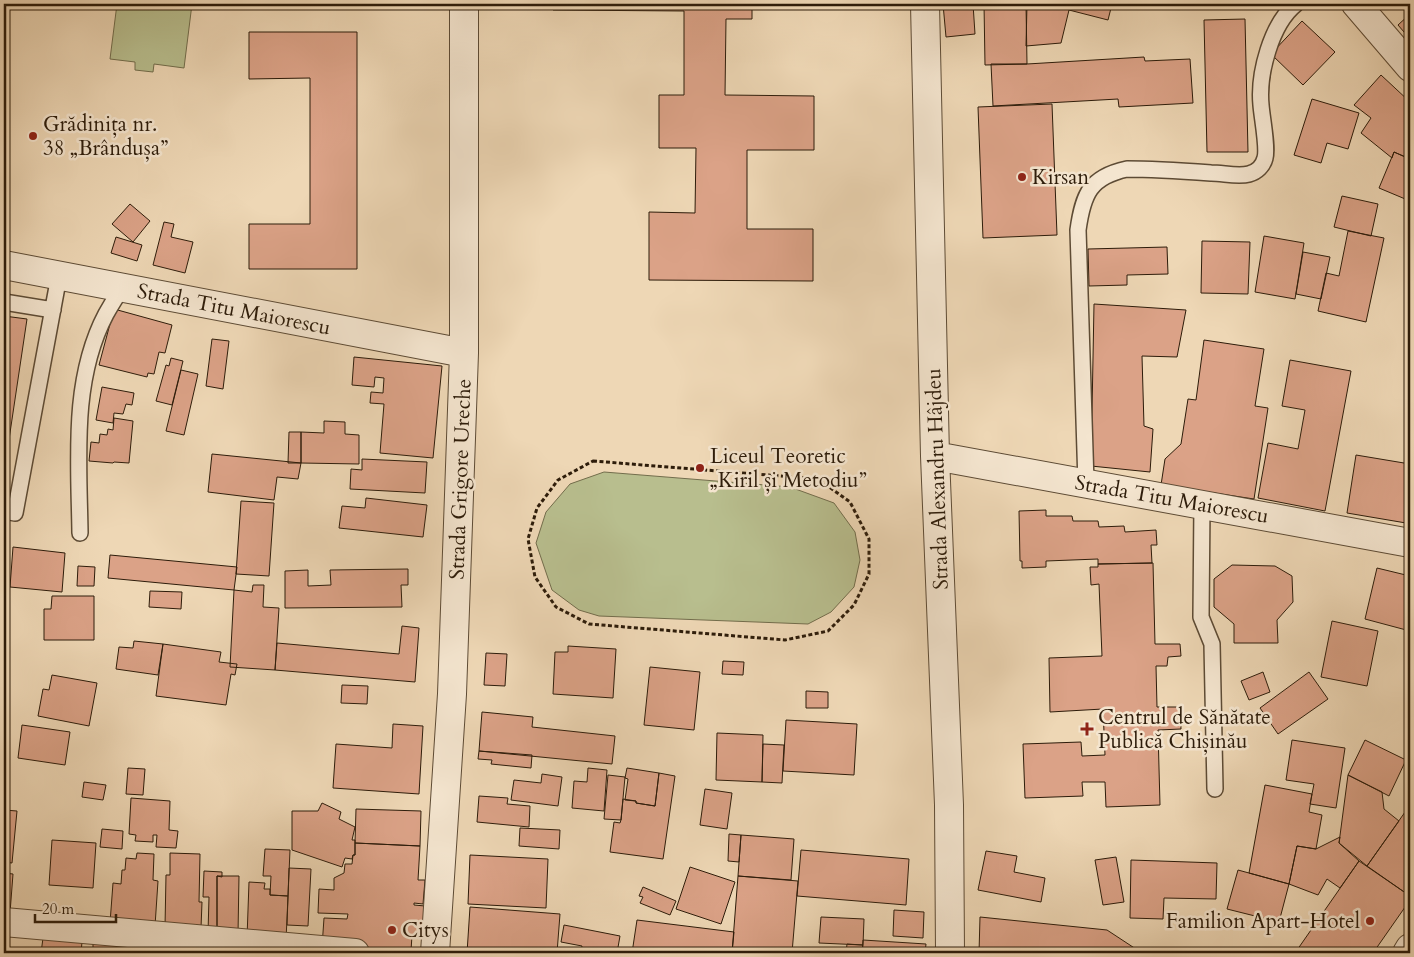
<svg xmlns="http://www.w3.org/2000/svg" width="1414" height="957" viewBox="0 0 1414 957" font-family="Cardo,serif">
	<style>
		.green { fill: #b8be8e; stroke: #726d4c }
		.building { fill: #dba287; stroke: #2d1c0a }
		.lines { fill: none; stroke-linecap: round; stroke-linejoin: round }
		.lane-casing { stroke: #5d4b35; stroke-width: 18 }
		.street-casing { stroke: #5d4b35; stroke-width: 30 }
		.path { stroke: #2d1c0a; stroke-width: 3; stroke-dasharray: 4 2.5; stroke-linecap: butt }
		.lane { stroke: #f4e5cf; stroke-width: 15 }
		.street { stroke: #f4e5cf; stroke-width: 28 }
		.poi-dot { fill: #8f2418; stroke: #f4e5cf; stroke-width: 2 }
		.labels { text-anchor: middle; stroke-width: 5; stroke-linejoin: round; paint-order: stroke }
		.poi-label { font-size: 21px; fill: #2d1c0a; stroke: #f4e5cf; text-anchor: start }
		.street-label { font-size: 21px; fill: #2d1c0a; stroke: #f4e5cf }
	</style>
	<rect width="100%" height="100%" fill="#eed7b5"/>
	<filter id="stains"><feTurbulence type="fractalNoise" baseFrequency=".004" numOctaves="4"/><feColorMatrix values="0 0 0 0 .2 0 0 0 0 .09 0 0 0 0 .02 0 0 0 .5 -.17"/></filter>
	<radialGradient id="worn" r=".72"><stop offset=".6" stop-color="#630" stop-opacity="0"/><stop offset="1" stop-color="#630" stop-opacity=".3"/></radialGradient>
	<path class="green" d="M117,4H192L184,68L154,64L153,72L135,70V62L110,59Z
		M604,472L790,487L834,503L855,532L860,560L854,587L831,612L808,624L599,616L579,610L552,590L536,543L546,512L570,484Z"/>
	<path class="building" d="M553,4H752V19H726L725,95L814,96V150H747V229H813V281L649,280V212L695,213L696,148H659V95H684V11L553,10Z
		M943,4H973L975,34L946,37Z
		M984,4H1026L1027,64L985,65Z
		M1027,4H1112L1108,20L1069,10L1061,43L1026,46Z
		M1410,14V39L1398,25Z
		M1245,19L1248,152H1207L1204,20Z
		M1302,21L1335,52L1303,85L1271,54Z
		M249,32H357V269H249V224H310V78L249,79Z
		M1144,57L1145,61L1190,59L1193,103L1119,107L1118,99L993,106L991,64H1027Z
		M1381,75L1410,102V159L1394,152L1392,158L1361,133L1371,118L1354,105Z
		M1312,99L1359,113L1348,149L1327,143L1321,163L1294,155Z
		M1052,104L1057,235L983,238L978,107Z
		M1394,152L1410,159V201L1379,188Z
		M1342,196L1378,204L1371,236L1334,227Z
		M130,204L150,221L133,242L112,224Z
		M164,222L174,224L171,237L193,242L185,273L153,265Z
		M1348,231L1384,238L1366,322L1318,311L1326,273L1339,276Z
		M1264,236L1304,243L1295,299L1255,292Z
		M116,237L142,245L137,261L111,253Z
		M1202,241L1250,242L1248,294L1201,293Z
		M1167,247L1168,274L1127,275V285L1089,286L1088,249Z
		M1303,252L1330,257L1321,299L1296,294Z
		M1094,304L1186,310L1177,357L1142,356L1144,426L1153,429L1150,472L1091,466Z
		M114,309L172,325L165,353L159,352L154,374L148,373L147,377L99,365Z
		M4,316L27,319L4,473Z
		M212,339L229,341L223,389L206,386Z
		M1204,340L1264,349L1255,406L1268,408L1254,499L1161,485L1165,459L1181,444L1188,399L1196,400Z
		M354,357L442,366L433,458L380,453L384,404L370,403L371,392L383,393L384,378L375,377L374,387L352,385Z
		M171,358L183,361L172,405L156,401L166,365L169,366Z
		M1290,360L1351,371L1325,511L1258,498L1268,443L1298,449L1305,410L1282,406Z
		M181,370L198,374L184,435L166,431Z
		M102,387L134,393L132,405L126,404L123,414L114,413L113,423L96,420Z
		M114,418L133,421L129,463L114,462L113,463L89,461L91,442L99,443L100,434L107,435L108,429L113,430Z
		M324,421L345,422V434L359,435V464L301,463V432L324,433Z
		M289,432H301V463H288Z
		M212,454L301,463L298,479L277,477L274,500L208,492Z
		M1356,455L1410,464V495L1406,523L1347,513Z
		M362,459L427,462L425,493L350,489L351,469L362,470Z
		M366,498L427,505L423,537L339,528L342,506L365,508Z
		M241,501L274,503L269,576L236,574Z
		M1046,510V516H1072L1073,521H1098L1099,527L1124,526L1125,532L1156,530L1157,545H1151L1152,563L1098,564V559L1046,561V567L1022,568V561H1020L1019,511Z
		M13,547L65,553L62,592L10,587Z
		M110,555L237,567L234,590L108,578Z
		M1152,563H1153L1155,644H1180L1181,656L1168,657L1167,666H1156L1157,707H1180L1181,729L1158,730L1160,805L1106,807L1105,782H1082L1083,796L1025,798L1023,744L1081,742L1082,756L1105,755L1103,709L1050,712L1049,658L1102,656L1099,584L1091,585L1090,567H1098V564Z
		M1232,565L1275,566L1292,576L1293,602L1277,620L1278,643H1234V624L1214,607V579Z
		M78,566L95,567L94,586H77Z
		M1377,568L1410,576V631L1365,619Z
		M408,569V585H401L402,607L285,608V571L308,570V586L331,585L330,570Z
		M253,585H264L263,607L279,608L275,670L230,667L234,590L252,592Z
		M150,591L182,592L181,609L149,607Z
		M52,596H94V640H44V609H51Z
		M1332,621L1378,631L1367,686L1321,677Z
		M402,626L419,628L415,682L275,670L277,643L399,654Z
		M134,641L163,644L158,675L116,669L119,647L133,648Z
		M163,644L221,652L219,662L237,664L235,675L231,674L226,705L156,696Z
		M568,646L616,649L613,698L553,694L555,652H568Z
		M486,653L507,654L505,686L484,685Z
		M723,661L744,662L743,675L722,674Z
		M650,667L700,672L694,730L644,725Z
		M1263,672L1270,692L1249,700L1241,681Z
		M1309,672L1328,699L1278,734L1260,708Z
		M52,675L97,683L89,726L38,716L43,689L49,690Z
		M342,685L368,686L367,704L341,703Z
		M806,691L828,692V708H806Z
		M482,712L533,717L532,727L615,736L612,764L479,751Z
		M786,720L857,724L854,775L783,771Z
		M393,724L423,726L419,794L333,788L336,744L392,748Z
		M22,725L70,732L65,765L18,758Z
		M717,733L763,735L762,782L716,780Z
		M1292,740L1345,748L1336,808L1310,804L1314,784L1286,780Z
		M1365,740L1406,760L1389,796L1348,775Z
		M763,744L784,745L782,783L762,782Z
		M479,751L532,755L531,768L491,764L492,760L478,759Z
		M128,768L145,769L143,795L126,794Z
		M588,768L607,770L604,811L572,808L574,781L587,782Z
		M627,768L659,773L655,806L636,803V801L625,800L628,779L625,778Z
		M659,773L675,776L663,859L610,852L614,822L620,823L621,820L623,799L636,801V803L655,806Z
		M542,774L562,777L558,806L511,800L514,780L541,783Z
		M608,775L625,777L621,820L604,819Z
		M1348,775L1382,792L1384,809L1399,821L1367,866L1339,843Z
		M84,782L106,785L103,800L82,797Z
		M1265,785L1312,794L1309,812L1322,815L1316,849L1297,846L1289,884L1249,873Z
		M705,789L732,793L727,829L700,825Z
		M479,796L508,798L507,804L530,806L529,827L477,822Z
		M131,798L170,801L169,830L178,831L176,848L156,847L157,835H153V842L135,841L136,835L129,834Z
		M322,803L341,812L339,819L355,827L352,840H355V855H353L352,859L345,858L342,867L292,850V811H318Z
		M1410,805V896L1367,866Z
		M356,809L421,811L420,846L355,843Z
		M4,810L17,811L12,863L4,862Z
		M520,828L560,830L559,849L519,846Z
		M102,829L123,831L122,849L100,847Z
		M729,834L741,835L739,862L728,861Z
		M741,835L794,839L791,880L738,876Z
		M1340,837L1339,843L1359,861L1340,888L1327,879L1318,895L1289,884L1297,846L1316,849Z
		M52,840L96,843L93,888L49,885Z
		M355,843L420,846L418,880H425L423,904L414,903V905L425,906L424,935H412L411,951L322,947L324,918L347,919L348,914L318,913L319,889L334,890V878L344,873L345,864H352L353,855H355Z
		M265,849L290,850L288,896L270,895L271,876H263Z
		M801,850L909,859L906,905L797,896Z
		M986,851L1017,856L1014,872L1045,878L1041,902L978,890Z
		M137,853L154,854L153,880L158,881L155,926L110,923L113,883L121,884L122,870H125L126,858L136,859Z
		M170,853L200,854L199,902H202L201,928L165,927L166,875H170Z
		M470,855L548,859L546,908L468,904Z
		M1116,857L1124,902L1103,905L1095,860Z
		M1131,860L1217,863L1216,899L1164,898L1163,919L1130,918Z
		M1359,861L1410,896V900L1373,953H1295Z
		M690,867L735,882L721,924L676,909Z
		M289,868L311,869L308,926L287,925Z
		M1238,870L1289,884L1279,922L1227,909Z
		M204,871L222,872V877L217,876V933H208L209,897H203Z
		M4,873L13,874L10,913L4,912Z
		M217,876H239L238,934L217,933Z
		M738,876L798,881L792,953H732Z
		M249,882L265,883L264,889H270V895L288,896L286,940L247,938Z
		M643,887L676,901L670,915L640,903L643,897L639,896Z
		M470,907L560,914L557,953H467Z
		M894,910L924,912L923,938L893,936Z
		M821,917L864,919L863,945L819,943Z
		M980,917L1107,930L1142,953H979Z
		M637,920L734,932L732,953H632Z
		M564,925L620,936L617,953H581L582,946L561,942Z
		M43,938L82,942L81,953H41Z
		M863,940L926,944L925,953H862Z
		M93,944L139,946L138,953H93Z
		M847,944L863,945L862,953H846Z
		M159,948L198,953H158Z"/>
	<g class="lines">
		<g class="lane-casing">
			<path id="lane" d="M4,302L53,310
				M1086,483L1078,230C1083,194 1090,177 1127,169C1155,169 1183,171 1211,173C1223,173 1238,177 1249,174C1257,172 1263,166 1265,158C1268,148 1262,118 1261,105C1258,74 1271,24 1296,4
				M1202,504L1201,617L1212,644L1215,789
				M4,511L15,513L59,276
				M80,533C79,461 71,380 106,314C111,305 116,297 122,288"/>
		</g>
		<g class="street-casing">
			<path id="street" d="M925,4L935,456L949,805L950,953
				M1356,4L1410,67
				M4,265L464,353
				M935,456L1410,543
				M4,922L355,953
				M435,953L452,694L464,353V4
				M1407,953L1410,948"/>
		</g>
		<path class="path" d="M593,461L818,479L850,502L869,539V574L854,605L828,631L785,640L589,624L556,607L535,577L528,539L537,508L558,480Z"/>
		<use href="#lane" class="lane"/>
		<use href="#street" class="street"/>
	</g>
	<g class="poi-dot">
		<circle cx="33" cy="136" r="5"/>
		<circle cx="1022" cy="177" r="5"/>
		<circle cx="700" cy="468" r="5"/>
		<path d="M1084.5 721.5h5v5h5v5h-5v5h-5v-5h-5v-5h5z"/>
		<circle cx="1370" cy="921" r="5"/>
		<circle cx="392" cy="930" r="5"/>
	</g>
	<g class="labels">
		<g class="poi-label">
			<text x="43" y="131">Grădinița nr.<tspan x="43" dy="24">38 „Brândușa”</tspan></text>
			<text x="1032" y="184">Kirsan</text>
			<text x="710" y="463">Liceul Teoretic<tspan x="710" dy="24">„Kiril și Metodiu”</tspan></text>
			<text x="1098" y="724">Centrul de Sănătate<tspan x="1098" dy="24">Publică Chișinău</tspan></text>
			<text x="1360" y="928" text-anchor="end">Familion Apart-Hotel</text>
			<text x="402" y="937">Citys</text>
		</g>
		<g class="street-label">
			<text transform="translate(234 309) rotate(11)" y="7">Strada Titu Maiorescu</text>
			<text transform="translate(460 479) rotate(-88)" y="7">Strada Grigore Ureche</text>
			<text transform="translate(937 479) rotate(-92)" y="7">Strada Alexandru Hâjdeu</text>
			<text transform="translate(1172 499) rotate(10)" y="7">Strada Titu Maiorescu</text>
		</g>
	</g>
	<rect width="1414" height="957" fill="none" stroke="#eed7b5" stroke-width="20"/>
	<rect x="5" y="5" width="1404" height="947" fill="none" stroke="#2d1c0a" stroke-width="2.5"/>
	<rect x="10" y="10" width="1394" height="937" fill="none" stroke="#2d1c0a"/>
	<path d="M35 914v8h81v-8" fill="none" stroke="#2d1c0a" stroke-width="2.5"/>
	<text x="42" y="914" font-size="15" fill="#2d1c0a" stroke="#f4e5cf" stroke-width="4" paint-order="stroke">20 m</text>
	<rect width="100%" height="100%" filter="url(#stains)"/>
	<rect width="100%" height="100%" fill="url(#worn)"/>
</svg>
